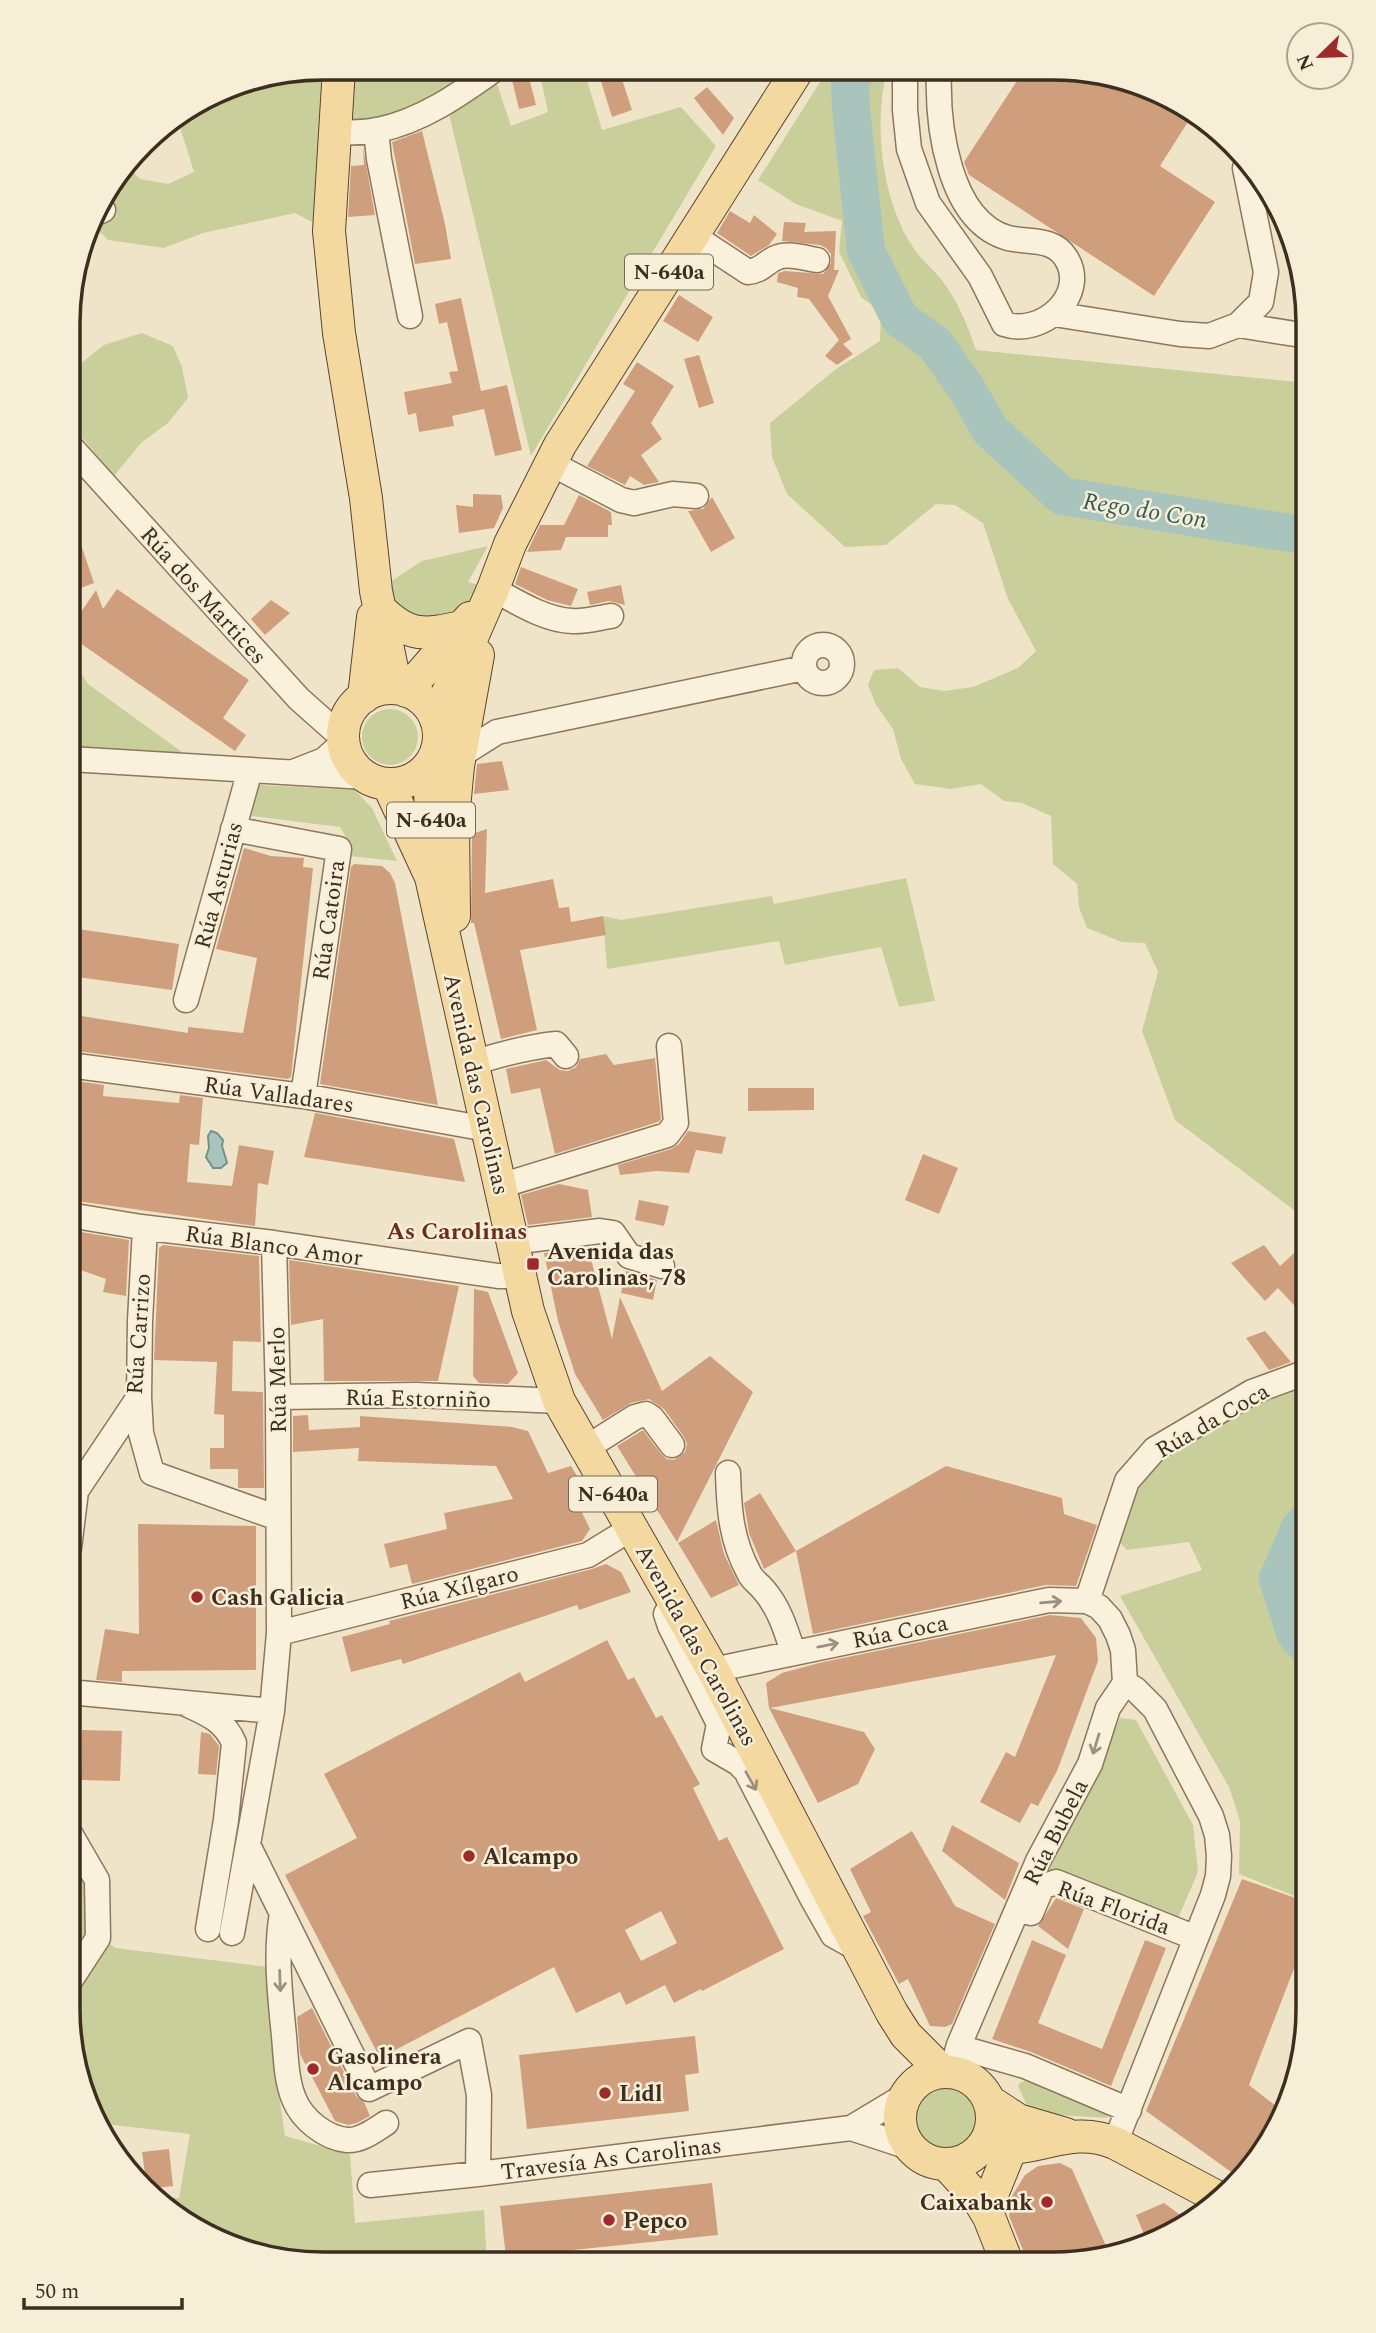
<svg xmlns="http://www.w3.org/2000/svg" width="1376" height="2333" viewBox="0 0 1376 2333" font-family="Spectral,serif">
	<style>
		.green { fill: #c9cf9b }
		.water { fill: #a9c4bc; stroke: #6f938a; stroke-width: 2 }
		.lines { fill: none; stroke-linecap: round; stroke-linejoin: round }
		.river { stroke: #a9c4bc; stroke-width: 38 }
		.building { fill: #cf9f7d; fill-rule: evenodd }
		.minor-casing { stroke: #8d765c; stroke-width: 27 }
		.major-casing { stroke: #5b4430; stroke-width: 34 }
		.minor { stroke: #faf1dc; stroke-width: 24 }
		.major { stroke: #f3d9a0; stroke-width: 32 }
		.oneway { stroke: #9c907e }
		.poi-dot { fill: #9e2a2b; stroke: #f7eed8; stroke-width: 2.5 }
		.labels { text-anchor: middle; stroke-width: 5; stroke-linejoin: round; paint-order: stroke }
		.shield { fill: #f7eed8; stroke: #756857; stroke-width: 2 }
		.shield-label { font-size: 21px; font-weight: bold; fill: #3d2e20 }
		.street-label { font-size: 23px; fill: #3d2e20; stroke: #f7eed8 }
		.poi-label { font-size: 23px; font-weight: bold; fill: #3d2e20; stroke: #f7eed8; text-anchor: start }
		.water-label { font-size: 24px; font-style: italic; fill: #2f5d5a; stroke: #f7eed8 }
		.neighbourhood-label { font-size: 24px; font-weight: bold; fill: #6b2e1e; stroke: #f7eed8 }
		.rim { fill: none; stroke: #3d2e20; stroke-width: 3.5 }
	</style>
	<rect width="100%" height="100%" fill="#f0e4c8"/>
	<path class="green" d="M324,68L492,69L511,126L548,112L539,70H584L602,130L681,107L716,146L531,456L444,93L373,120L337,117L329,231L295,213L203,233L164,248L108,240L91,223L95,210L128,167L140,179L168,184L194,172L177,118L201,103L237,94V85Z
		M827,71L887,72C873,124 882,201 913,247C920,259 932,268 941,279C958,301 967,324 976,350L1308,383L1307,1220L1175,1120L1142,1031L1158,972L1145,943L1122,942L1087,928L1079,907L1077,884L1053,864L1051,816L1022,803L1004,801L981,784L951,789L915,784L901,759L893,729L876,705L868,685L874,670L898,668L920,687L944,691L973,687L1018,668L1036,651L1008,599L983,523L955,505L936,504L886,545L845,547L787,494L772,457L770,423L836,369L880,341L881,312L861,297L839,252L842,221L796,204L758,180Z
		M142,333L173,346L182,367L188,398L168,423L141,443L114,476L70,423V372L104,345Z
		M488,546L468,582L493,589L428,634L376,591L422,561Z
		M70,655L88,684L182,752L70,758Z
		M362 737a28 28 0 1 1 56 0a28 28 0 1 1-56 0Z
		M257,785L355,790L372,808L397,861L349,856L348,840L340,827L252,816Z
		M906,878L935,1001L899,1007L881,947L785,965L779,941L607,969L603,916L621,920L772,896L774,904Z
		M1307,1372V1901L1239,1874L1240,1821L1229,1787L1120,1596L1202,1570L1189,1542L1127,1550L1108,1531L1155,1449Z
		M1120,1718L1136,1720L1193,1825L1198,1872L1178,1918L1168,1919L1044,1867L1085,1793Z
		M68,1830L97,1880L99,1938L116,1948L269,1967L278,2088L285,2136L350,2154L355,2223L484,2210L487,2263H290L168,2212L154,2197L179,2198L190,2134L97,2123L82,2092L68,2009Z
		M1031,2078L1109,2114L1107,2118L1043,2114L1027,2106L1018,2086L1020,2083Z
		M915 2117a32 32 0 1 1 64 0a32 32 0 1 1-64 0Z"/>
	<path class="water" d="M211,1131L217,1133L223,1140L222,1146L227,1163L221,1168H213L206,1157L209,1148L208,1136Z"/>
	<g class="lines">
		<path class="river" d="M855,72L850,84L851,109L866,251L900,319L935,344L968,391L990,430L1062,496L1308,536
			M1307,1646L1295,1633L1278,1579L1300,1528L1307,1520"/>
	</g>
	<path class="building" d="M520,69L527,70L536,105L519,109L510,72Z
		M615,70H619L632,110L612,117L599,75Z
		M1022,73H1102L1191,117L1160,166L1215,202L1154,296L969,175L964,162Z
		M707,87L734,118L723,135L694,98Z
		M422,131L445,224L451,259L415,264L392,142Z
		M363,147L375,215L348,217L351,166L364,165Z
		M730,211L750,223L754,215L777,234L769,245L751,256L717,233Z
		M784,222L806,223L804,232L836,231L834,270H839L828,296L851,339L843,344L853,354L837,365L825,356L839,340L809,299L797,297L798,288L777,282L778,273L785,271L823,274L831,263V254L826,248L820,245L782,241Z
		M679,295L713,317L698,342L663,321Z
		M461,298L481,391L507,385L522,450L495,456L484,409L452,416L454,426L419,432L416,413L408,415L404,392L452,383L449,372L458,371L447,322L439,324L435,304Z
		M699,355L714,403L699,408L684,359Z
		M637,362L674,386L651,423L662,439L641,455L659,482L644,485L630,476L625,485L587,466L635,391L623,384Z
		M473,494L501,495L503,508L494,528L459,533L456,505L473,507Z
		M579,495L611,512L612,525H608V537H566L561,550L527,552L540,525H564Z
		M712,497L735,538L711,552L688,511L703,509Z
		M73,521L94,583L70,592V522Z
		M521,567L578,589L571,606L547,600L515,584Z
		M621,585L625,605L609,601L590,605L587,592Z
		M117,589L249,680L223,718L246,735L235,751L70,636V628L96,590L103,609Z
		M271,600L290,613L265,635L251,619Z
		M502,761L509,790L474,794L477,764Z
		M487,829L485,893L553,879L559,908L569,907L571,922L603,916L606,935L520,950L537,1030L501,1039L474,923H471L472,834Z
		M244,848L271,856L304,858L303,867L313,868L291,1077L288,1079L69,1050V1014L188,1033V1027L243,1033L257,958L216,949Z
		M354,864L382,866L390,873L395,883L438,1105L320,1084L351,867Z
		M72,928L179,944L172,990L70,976Z
		M606,1054L614,1065L655,1058L661,1119L658,1122L555,1154L540,1088L511,1094L506,1069L546,1060L560,1070L568,1071L576,1067L580,1059Z
		M69,1080L104,1085L103,1096L179,1103L180,1095L203,1098L199,1145L190,1144L187,1182L232,1186L239,1145L274,1151L268,1185L258,1183L255,1226L69,1200Z
		M748,1088H814V1110L748,1111Z
		M315,1113L454,1139L465,1182L304,1157Z
		M688,1131L726,1137L722,1154L696,1150L689,1173L657,1171L620,1175L618,1165L671,1149L679,1144Z
		M923,1154L958,1168L939,1214L905,1200Z
		M559,1184L588,1190L592,1217L528,1225L521,1195Z
		M639,1200L669,1206L664,1226L635,1220Z
		M69,1230L129,1240L126,1296L103,1292L106,1279L69,1266Z
		M1307,1241V1319L1278,1288L1265,1301L1231,1263L1264,1245L1280,1266Z
		M163,1245L259,1256L261,1342L233,1341L232,1391L263,1392L264,1488H238V1469H210V1448H224V1415L214,1414L217,1362L154,1360L159,1248Z
		M588,1248L612,1339L620,1297L662,1391L710,1356L753,1392L677,1542L617,1446L643,1430L661,1454L667,1459L674,1460L685,1452L687,1444L684,1437L664,1409L649,1399L631,1403L603,1420L575,1374L558,1321L544,1253Z
		M289,1260L459,1286L438,1381H324L323,1319L291,1325Z
		M626,1271L657,1280L653,1300L621,1293Z
		M474,1289L488,1292L518,1373L508,1384L479,1383L473,1376Z
		M1265,1331L1291,1362L1269,1370L1246,1338Z
		M308,1415L309,1430L360,1427V1416L512,1427L528,1431L548,1473L571,1466L589,1496L575,1498L590,1529L582,1541L412,1584L407,1564L390,1568L384,1544L447,1529L444,1513L513,1499L496,1466L358,1461L359,1448L293,1452V1416Z
		M946,1466L1062,1498L1064,1514L1097,1525L1076,1586L1046,1585L813,1634L796,1551Z
		M760,1493L796,1551L764,1569L749,1533L744,1503Z
		M716,1520L724,1554L739,1585L711,1598L678,1543Z
		M138,1524L256,1526V1670L122,1671V1682L96,1680L105,1629L139,1634Z
		M606,1564L621,1572L631,1592L579,1610L577,1605L403,1664L401,1659L351,1672L342,1637L390,1624L389,1621L592,1569Z
		M1050,1615L1081,1618L1096,1638L1098,1661L1057,1771L1038,1806L1031,1803L1020,1823L980,1802L1006,1752L1015,1757L1056,1655L770,1708L864,1732L875,1749L858,1784L818,1803L769,1708L766,1683L782,1673L819,1663Z
		M607,1640L628,1680L634,1677L656,1718L662,1715L700,1784L693,1788L719,1841L727,1837L784,1949L702,1991L701,1989L674,2003L665,1985L626,2005L620,1992L576,2013L554,1967L380,2058L285,1875L357,1838L324,1774L520,1672L525,1682ZM661,1911L677,1943L641,1961L625,1930Z
		M82,1730L122,1731L120,1781L81,1780Z
		M201,1732L210,1734L219,1746L216,1775L198,1774Z
		M952,1825L1019,1863L1005,1900L942,1851Z
		M912,1831L955,1906L995,1924L952,2024L945,2027L930,2026L908,1979L899,1984L863,1916L871,1912L850,1869Z
		M1242,1879L1307,1902V1935L1249,2085L1285,2113L1255,2165L1241,2179L1146,2111Z
		M1056,1898L1084,1909L1068,1949L1038,1926Z
		M1032,1940L1066,1955L1038,2023L1102,2049L1145,1940L1166,1948L1111,2086L1031,2052L992,2039Z
		M312,2008L356,2096L364,2102L370,2116L357,2123L348,2125L335,2121L300,2054L297,2017Z
		M695,2036L699,2073L685,2075L689,2111L527,2129L519,2055Z
		M169,2149L173,2186L147,2189L142,2152Z
		M1060,2163L1072,2169L1110,2255L1053,2265H1029L1009,2216L1012,2196L1025,2175L1038,2166Z
		M712,2183L718,2235L506,2257L500,2206Z
		M1164,2203L1190,2222L1148,2244L1136,2215Z"/>
	<g class="lines">
		<g class="minor-casing">
			<path id="minor" d="M905,72V110L909,149L928,203L980,276L1004,324C1042,337 1089,295 1066,258C1053,237 1028,243 1008,238C948,221 937,124 939,72
				M376,130L379,159L410,316
				M334,133C349,132 364,133 378,130C422,121 460,94 495,69
				M94,214L103,210
				M692,235L748,272C762,271 766,261 778,257C789,253 805,258 817,260
				M1054,314L1180,334L1209,336L1238,325L1261,302L1266,272L1245,168
				M1238,325L1308,336
				M70,446L299,699L343,738
				M550,463L621,500L634,503L673,494L696,496
				M493,589C517,602 545,620 572,621C584,622 598,618 611,616
				M804 664a19 19 0 1 1 38 0a19 19 0 1 1-38 0Z
				M459,756L497,732L804,668
				M70,759L365,777
				M296,771L324,760L344,742
				M233,829L339,849L303,1096
				M186,1000L250,770
				M473,1063C501,1054 527,1047 556,1044L566,1056
				M69,1065L303,1096L487,1129
				M500,1186L667,1135L676,1123L669,1046
				M69,1215L141,1227L274,1243L498,1276H520
				M512,1242L600,1231L613,1233L629,1256L662,1266
				M139,1397L141,1433L152,1473L278,1518
				M278,1397L416,1395L559,1401
				M586,1448L635,1417L646,1414L652,1418L672,1445
				M728,1473C729,1510 731,1540 749,1573C752,1580 758,1583 763,1589C779,1607 786,1630 793,1652
				M69,1548L76,1491L139,1397L140,1321L145,1228
				M1087,1601L1127,1481L1155,1449L1252,1392L1307,1372
				M672,1602L666,1614L670,1626L719,1724L714,1749L738,1763L746,1771L812,1898L833,1935L858,1949
				M279,1633L588,1555L632,1528
				M713,1670L1049,1600L1087,1601L1099,1607L1110,1619L1118,1635L1123,1650L1125,1683L1108,1708L1090,1764L1038,1861L959,2045L951,2072
				M69,1692L272,1711
				M184,1703C205,1713 224,1719 234,1743L226,1820L208,1929
				M248,1845L369,2089L469,2041L479,2095L478,2174
				M282,1913C275,1954 280,1995 284,2036C286,2057 286,2080 294,2099C302,2119 325,2138 347,2140C361,2141 375,2130 386,2123
				M1031,1913L1042,1887L1056,1882L1196,1938
				M232,1933L272,1711L279,1633L278,1397L274,1243
				M68,1984L98,1938L97,1880L68,1830
				M972,2051L1025,2066L1129,2110
				M851,2128L909,2147
				M1115,2143L1213,1895L1218,1876L1219,1856L1217,1835L1211,1816L1155,1709L1135,1689L1125,1683
				M370,2185L478,2174L851,2128L906,2095"/>
		</g>
		<g class="major-casing">
			<path id="major" d="M339,68L329,231L339,333L366,498L376,591L396,688
				M380,609C409,638 425,635 462,627
				M343 736a48 48 0 1 1 96 0a48 48 0 1 1-96 0Z
				M406,691L470,618
				M364,697L373,617
				M436,720L493,589L510,544L560,445L797,71
				M430,764L431,865
				M388,784L431,877L528,1311L559,1401L713,1670L892,2013L906,2035L942,2071
				M454,916L453,819L458,766L478,655
				M900 2118a46 46 0 1 1 92 0a46 46 0 1 1-92 0Z
				M989,2101L1018,2120L1066,2134
				M983,2147C992,2147 1002,2149 1011,2148C1049,2145 1076,2127 1115,2143L1221,2199
				M946,2164L978,2199L989,2217L1008,2265
				M991,2197L1011,2148"/>
		</g>
		<use href="#minor" class="minor"/>
		<use href="#major" class="major"/>
	</g>
	<defs><path id="oneway-shaft" d="M-6 0H5M1.5-3L5.5 0L1.5 3" fill="none" stroke-width="1.6" stroke-linecap="round" stroke-linejoin="round" transform="scale(1.75)"/></defs>
	<g class="oneway">
		<use href="#oneway-shaft" transform="translate(1051 1602) rotate(-5)"/>
		<use href="#oneway-shaft" transform="translate(828 1645) rotate(-11)"/>
		<use href="#oneway-shaft" transform="translate(1096 1744) rotate(107)"/>
		<use href="#oneway-shaft" transform="translate(751 1781) rotate(61)"/>
		<use href="#oneway-shaft" transform="translate(280 1981) rotate(88)"/>
	</g>
	<g class="poi-dot">
		<rect x="526" y="1257" width="14" height="14" rx="3.5"/>
		<circle cx="197" cy="1597" r="7"/>
		<circle cx="469" cy="1856" r="7"/>
		<circle cx="313" cy="2069" r="7"/>
		<circle cx="605" cy="2093" r="7"/>
		<circle cx="1047" cy="2202" r="7"/>
		<circle cx="609" cy="2220" r="7"/>
	</g>
	<g class="labels">
		<g class="shield">
			<rect x="625" y="254.5" width="88" height="35" rx="5"/>
			<rect x="387" y="802.5" width="88" height="35" rx="5"/>
			<rect x="569" y="1476.5" width="88" height="35" rx="5"/>
		</g>
		<g class="shield-label">
			<text x="669" y="279">N-640a</text>
			<text x="431" y="827">N-640a</text>
			<text x="613" y="1501">N-640a</text>
		</g>
		<g class="street-label">
			<text transform="translate(204 595) rotate(48)" y="8">Rúa dos Martices</text>
			<text transform="translate(218 885) rotate(-75)" y="8">Rúa Asturias</text>
			<text transform="translate(328 920) rotate(-82)" y="8">Rúa Catoira</text>
			<text transform="translate(477 1084) rotate(77)" y="8">Avenida das Carolinas</text>
			<text transform="translate(279 1094) rotate(8)" y="8">Rúa Valladares</text>
			<text transform="translate(274 1245) rotate(8)" y="8">Rúa Blanco Amor</text>
			<text transform="translate(138 1334) rotate(-86)" y="8">Rúa Carrizo</text>
			<text transform="translate(277 1380) rotate(-91)" y="8">Rúa Merlo</text>
			<text transform="translate(418 1398) rotate(1)" y="8">Rúa Estorniño</text>
			<text transform="translate(1212 1420) rotate(-30)" y="8">Rúa da Coca</text>
			<text transform="translate(459 1587) rotate(-14)" y="8">Rúa Xílgaro</text>
			<text transform="translate(900 1631) rotate(-11)" y="8">Rúa Coca</text>
			<text transform="translate(697 1645) rotate(61)" y="8">Avenida das Carolinas</text>
			<text transform="translate(1055 1832) rotate(-63)" y="8">Rúa Bubela</text>
			<text transform="translate(1114 1907) rotate(20)" y="8">Rúa Florida</text>
			<text transform="translate(611 2158) rotate(-7)" y="8">Travesía As Carolinas</text>
		</g>
		<g class="poi-label">
			<text x="547" y="1259">Avenida das<tspan x="547" dy="26">Carolinas, 78</tspan></text>
			<text x="211" y="1605">Cash Galicia</text>
			<text x="483" y="1864">Alcampo</text>
			<text x="327" y="2064">Gasolinera<tspan x="327" dy="26">Alcampo</tspan></text>
			<text x="619" y="2101">Lidl</text>
			<text x="1033" y="2210" text-anchor="end">Caixabank</text>
			<text x="623" y="2228">Pepco</text>
		</g>
		<g class="water-label">
			<text transform="translate(1145 510) rotate(9)" y="8">Rego do Con</text>
		</g>
		<g class="neighbourhood-label">
			<text x="457" y="1239">As Carolinas</text>
		</g>
	</g>
	<path d="M0 0H1376V2333H0ZM323 80H1053A243 243 0 0 1 1296 323V2009A243 243 0 0 1 1053 2252H323A243 243 0 0 1 80 2009V323A243 243 0 0 1 323 80Z" fill="#f7eed8" fill-rule="evenodd"/>
	<path class="rim" d="M323 80H1053A243 243 0 0 1 1296 323V2009A243 243 0 0 1 1053 2252H323A243 243 0 0 1 80 2009V323A243 243 0 0 1 323 80Z"/>
	<g transform="translate(1320 56) rotate(247)"><circle r="33" fill="#f7eed8" stroke="#ada18e" stroke-width="2"/>
	<path d="M0-5L12 26L0 18L-12 26Z" fill="#9e2a2b"/>
	<text y="-10" font-size="19" font-weight="bold" text-anchor="middle" fill="#3d2e20">N</text>
	</g>
	<path d="M24 2298v10h158v-10" fill="none" stroke="#3d2e20" stroke-width="3.5"/>
	<text x="35" y="2298" font-size="21" fill="#3d2e20" stroke="#f7eed8" stroke-width="5" paint-order="stroke">50 m</text>
</svg>
